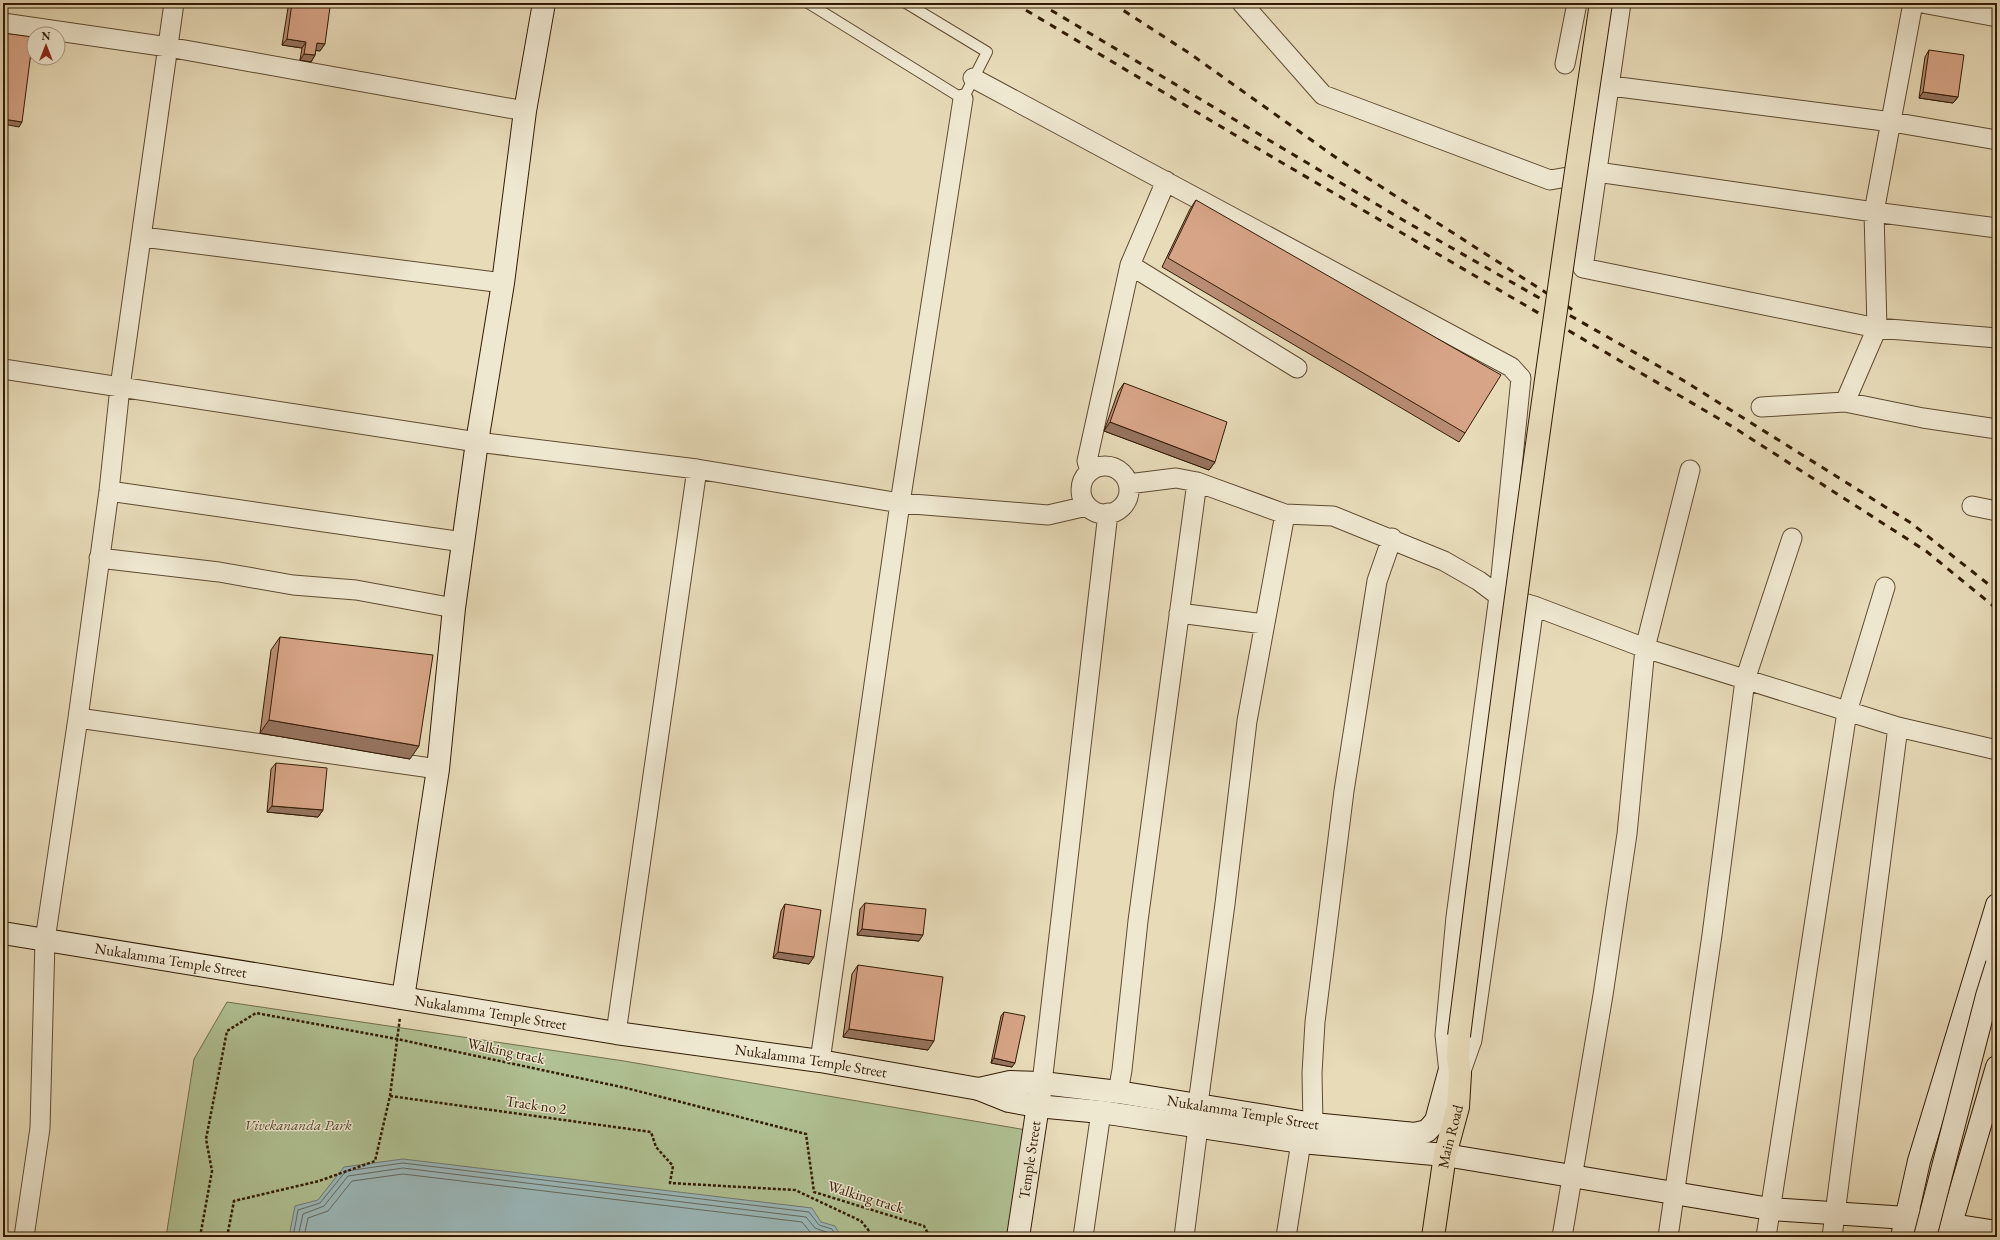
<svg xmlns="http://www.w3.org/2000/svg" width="2000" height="1240" viewBox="0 0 2000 1240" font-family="'EB Garamond',serif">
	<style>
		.green { fill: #b0c193; stroke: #716e4c }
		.water { fill: #9bb8ba; stroke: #717971 }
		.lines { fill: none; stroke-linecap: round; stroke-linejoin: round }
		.shore { stroke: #666a5f; stroke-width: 1 }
		.lane-casing { stroke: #5f4b31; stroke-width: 12 }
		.street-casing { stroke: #5f4b31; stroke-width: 21 }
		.secondary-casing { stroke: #321b04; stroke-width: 24 }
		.highway-casing { stroke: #321b04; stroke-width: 24 }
		.path { stroke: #321b04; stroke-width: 2.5; stroke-dasharray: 3 2; stroke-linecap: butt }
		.lane { stroke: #efe8d1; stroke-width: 10 }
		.street { stroke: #efe8d1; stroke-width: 19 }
		.secondary { stroke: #efe8d1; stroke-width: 22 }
		.highway { stroke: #e7dbb8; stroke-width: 22 }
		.rail { stroke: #321b04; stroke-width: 3; stroke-dasharray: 7 7; stroke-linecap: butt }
		.secondary-bridge-casing { stroke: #321b04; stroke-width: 24; stroke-linecap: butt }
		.highway-bridge-casing { stroke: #321b04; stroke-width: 24; stroke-linecap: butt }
		.secondary-bridge { stroke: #efe8d1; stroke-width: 22 }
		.highway-bridge { stroke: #e7dbb8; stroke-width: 22 }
		.wall { fill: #b98d74; stroke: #321b04 }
		.shaded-wall { fill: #96735e; stroke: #321b04 }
		.building { fill: #d7a487; stroke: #321b04 }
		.labels { text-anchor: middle; stroke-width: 3; stroke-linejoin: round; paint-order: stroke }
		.street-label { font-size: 15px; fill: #321b04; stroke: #efe8d1 }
		.park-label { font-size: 15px; font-style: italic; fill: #584d2f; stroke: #efe8d1 }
	</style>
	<rect width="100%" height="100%" fill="#e7dbb8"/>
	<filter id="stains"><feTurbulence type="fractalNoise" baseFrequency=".005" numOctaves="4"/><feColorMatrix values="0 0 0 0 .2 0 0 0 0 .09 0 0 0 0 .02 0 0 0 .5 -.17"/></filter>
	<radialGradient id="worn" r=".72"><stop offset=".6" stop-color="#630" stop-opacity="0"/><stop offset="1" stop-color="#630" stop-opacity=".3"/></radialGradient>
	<path class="green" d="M227,1002L624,1061L1038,1132L1017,1237H166L194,1059Z"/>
	<path class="water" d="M403,1159L812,1208L821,1222L835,1226L841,1237H289L295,1206L318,1200L344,1167Z"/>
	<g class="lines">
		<path class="shore" d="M293,1237L298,1210L320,1203L346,1171L403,1163L809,1212L819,1225L832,1229L836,1237
			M298,1237L303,1214L324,1206L348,1176L403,1168L806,1217L815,1228L829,1233L831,1237
			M304,1237L308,1218L328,1211L352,1181L403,1174L802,1222L811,1233L820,1237"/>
		<g class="lane-casing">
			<path id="lane" d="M808,3L963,99L987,52L906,3"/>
		</g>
		<g class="street-casing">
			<path id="street" d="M1242,3L1323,95L1550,180L1597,172L1874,212L1913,3
				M1621,3L1583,268L1877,328L1997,338
				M1922,3L1997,17
				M3,23L168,47L525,111
				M1565,64L1577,3
				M973,78L1511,367L1521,378L1499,596L1456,917L1445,1035L1449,1073
				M1611,86L1892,122L1997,140
				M143,237L503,283
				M1130,265L1297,368
				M3,369L477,442L697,469L900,503L1048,515L1087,506
				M1845,402L1877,328L1874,212L1997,228
				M1761,407L1845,402L1923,418L1997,429
				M1081 490a24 24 0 1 1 48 0a24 24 0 1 1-48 0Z
				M1090,471L1087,461L1130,265L1166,181
				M1128,484L1176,478L1197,482L1285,514L1333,516L1444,561L1479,581L1499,596L1534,606L1645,648L1898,727L1997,750
				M109,491L463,542
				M1972,506L1997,511
				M99,558L219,572L293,585L356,590L454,608
				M1179,613L1264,624
				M78,718L438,769
				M616,1033L697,469
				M820,1061L900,503L963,99
				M1460,1074L1472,1040L1534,606
				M1042,1083L1108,513
				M1118,1092L1122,1070L1138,921L1197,482
				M1198,1104L1225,904L1247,721L1285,514
				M1313,1124L1312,1073L1315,1022L1344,791L1377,581L1392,538
				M24,1237L40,1128L45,940L78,718L109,491L120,387L174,3
				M1083,1237L1101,1112
				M1184,1237L1198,1127
				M1286,1237L1301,1142
				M1562,1237L1603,995L1627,834L1645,648L1690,470
				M1668,1237L1712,935L1745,680L1792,538
				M1766,1237L1847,712L1885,587
				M1832,1237L1898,727"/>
		</g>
		<g class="secondary-casing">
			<g id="secondary">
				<path id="s1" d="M3,933L616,1033L820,1061L979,1089L1009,1101L1037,1106L1101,1112L1301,1142L1445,1155L1770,1209L1907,1218L1997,1232"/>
				<path d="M403,998L438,769L454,608L477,442L503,283L525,111L544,3"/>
				<path id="s2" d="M979,1089L1010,1082L1042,1083L1118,1092L1313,1124L1415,1134L1427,1131L1436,1121L1449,1073L1458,1058"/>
				<path id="s3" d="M1018,1237L1040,1092"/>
				<path d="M1902,1237L1919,1161L1997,905"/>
				<path d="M1947,1237L1997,1067"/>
			</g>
		</g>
		<g class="highway-casing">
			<g id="highway">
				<path id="s4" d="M1433,1237L1445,1155L1458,1107L1460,1074L1458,1058L1459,1036"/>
			</g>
		</g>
		<path class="path" d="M390,1096L651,1132L656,1147L673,1166L670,1183L795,1190L861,1221L874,1237
			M200,1237L212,1171L206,1139L227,1031L256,1013L397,1039L626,1088L806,1134L814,1192L924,1226L930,1237
			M227,1237L234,1201L319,1181L375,1161L390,1096L400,1017"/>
		<use href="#lane" class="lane"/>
		<use href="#street" class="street"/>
		<use href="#secondary" class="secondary"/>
		<use href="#highway" class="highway"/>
		<path class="rail" d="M1014,3L1245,141L1733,427L1926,551L1997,609
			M1039,3L1403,220L1681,379L1911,523L1997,591
			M1112,3L1189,53L1338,159L1576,312"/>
		<g class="secondary-bridge-casing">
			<path id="secondary-bridge" d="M1925,1237L1987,996L1997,964"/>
		</g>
		<g class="highway-bridge-casing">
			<path id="highway-bridge" d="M1459,1036C1502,691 1549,347 1601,3"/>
		</g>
		<use href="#secondary-bridge" class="secondary-bridge"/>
		<use href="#highway-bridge" class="highway-bridge"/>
	</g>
	<path class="wall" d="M291,3H305L320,51L316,50L315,55L311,62L300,60L302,48L282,45L288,8Z
		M1929,50L1958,97L1953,103L1919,98L1925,57Z
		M1196,200L1465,433L1459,442L1162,267L1190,209Z
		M1124,383L1215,462L1209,470L1104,431L1118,392Z
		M280,637L410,759L260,733L271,650Z
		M276,763L323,810L318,817L267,812L271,769Z
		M865,903L919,941L857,935L860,909Z
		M785,904L809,964L773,958L781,911Z
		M858,965L928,1050L843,1037L852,974Z
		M1004,1012L1012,1067L991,1063L1001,1016Z"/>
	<path class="shaded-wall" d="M287,39L306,42L302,48L282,45Z
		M317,43L325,44L320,51L313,50Z
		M304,54L315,55L311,62L300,60Z
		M1923,92L1958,97L1953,103L1919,98Z
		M3,119L22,122L19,127L3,124Z
		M1110,422L1215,462L1209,470L1104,431Z
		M269,720L419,746L410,759L260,733Z
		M272,806L323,810L318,817L267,812Z
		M862,929L923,935L919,941L857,935Z
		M778,952L814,957L809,964L773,958Z
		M849,1029L934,1041L928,1050L843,1037Z
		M994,1058L1015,1063L1012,1067L991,1063Z"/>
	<path class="building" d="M292,3H305L330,7L325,44L317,43L315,55L304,54L306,42L287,39Z
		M3,33L33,37L22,122L3,119Z
		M1929,50L1964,55L1958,97L1923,92Z
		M1196,200L1501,375L1465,433L1168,258Z
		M1124,383L1227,422L1215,462L1110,422Z
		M280,637L433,655L419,746L269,720Z
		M276,763L327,768L323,810L272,806Z
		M865,903L926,909L923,935L862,929Z
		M785,904L821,910L814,957L778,952Z
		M858,965L943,977L934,1041L849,1029Z
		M1004,1012L1025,1016L1015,1063L994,1058Z"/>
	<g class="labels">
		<g class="street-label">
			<text dy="5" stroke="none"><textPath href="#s1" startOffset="170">Nukalamma Temple Street</textPath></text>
			<text dy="5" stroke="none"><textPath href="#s1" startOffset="494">Nukalamma Temple Street</textPath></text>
			<text transform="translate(506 1051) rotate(12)" y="5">Walking track</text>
			<text dy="5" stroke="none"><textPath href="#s1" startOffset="818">Nukalamma Temple Street</textPath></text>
			<text transform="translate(536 1105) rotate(8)" y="5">Track no 2</text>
			<text dy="5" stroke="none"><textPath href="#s2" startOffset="267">Nukalamma Temple Street</textPath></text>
			<text dy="5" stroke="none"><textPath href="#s4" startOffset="102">Main Road</textPath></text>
			<text dy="5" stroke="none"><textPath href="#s3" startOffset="78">Temple Street</textPath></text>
			<text transform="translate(866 1197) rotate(17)" y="5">Walking track</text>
		</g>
		<g class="park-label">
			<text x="298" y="1130">Vivekananda Park</text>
		</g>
	</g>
	<rect width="2000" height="1240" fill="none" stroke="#e7dbb8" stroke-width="16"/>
	<rect x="4" y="4" width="1992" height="1232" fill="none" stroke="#321b04" stroke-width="2"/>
	<rect x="8" y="8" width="1984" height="1224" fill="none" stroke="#321b04"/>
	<g transform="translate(46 46)"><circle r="19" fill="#efe8d1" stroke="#a3967f"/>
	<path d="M0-3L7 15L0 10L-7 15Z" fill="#8f2418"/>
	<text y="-6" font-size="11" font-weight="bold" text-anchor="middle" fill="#321b04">N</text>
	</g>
	<rect width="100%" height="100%" filter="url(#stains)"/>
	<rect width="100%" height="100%" fill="url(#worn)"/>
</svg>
